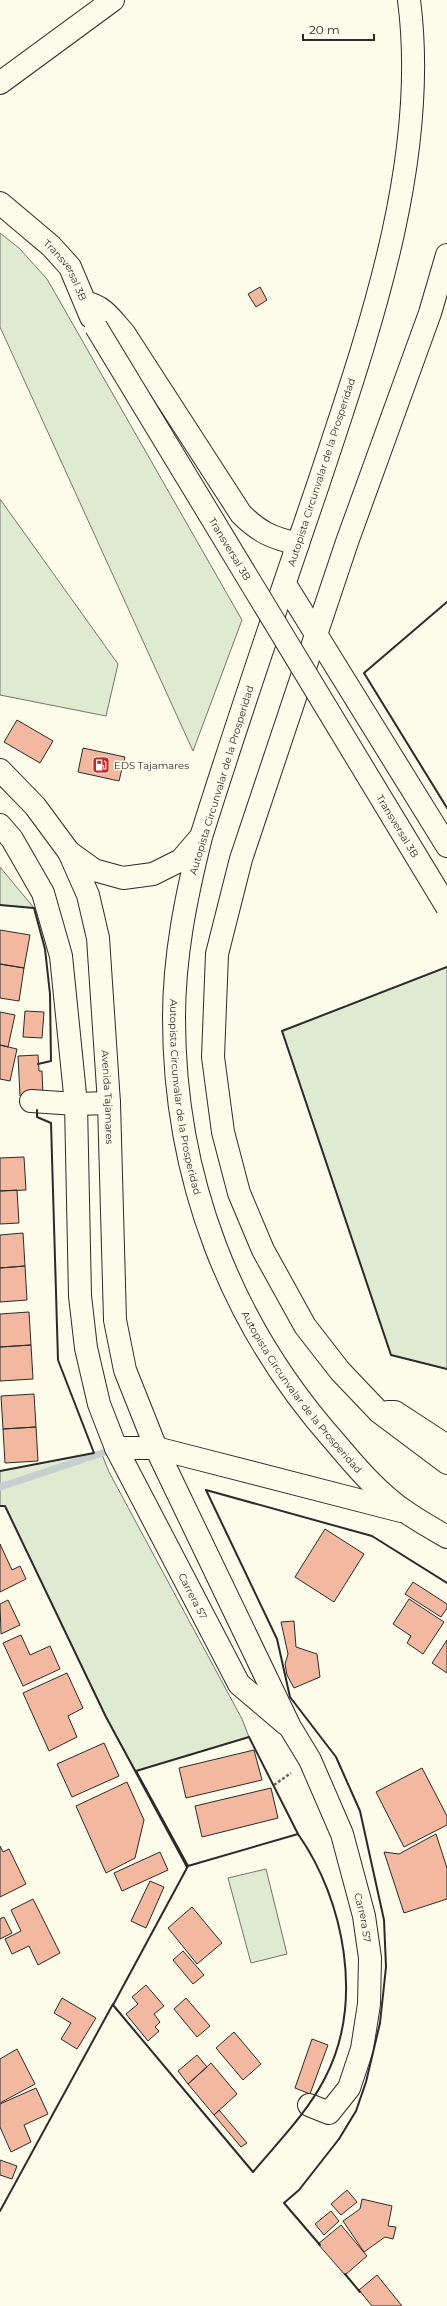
<svg xmlns="http://www.w3.org/2000/svg" width="447" height="2306" viewBox="0 0 447 2306" font-family="Montserrat,sans-serif">
	<style>
		.green { fill: #deebd1; stroke: #74746e }
		.lines { fill: none; stroke-linecap: round; stroke-linejoin: round }
		.stream { stroke: #c7d0d0; stroke-width: 7 }
		.building { fill: #f2b8a0; stroke: #2b2b2b }
		.minor-casing { stroke: #2b2b2b; stroke-width: 24 }
		.highway-casing { stroke: #2b2b2b; stroke-width: 24 }
		.path { stroke: #6a6964; stroke-width: 2.5; stroke-dasharray: 3 2; stroke-linecap: butt }
		.minor { stroke: #fdfbea; stroke-width: 22 }
		.highway { stroke: #fdfbea; stroke-width: 22 }
		.minor-bridge-casing { stroke: #2b2b2b; stroke-width: 24; stroke-linecap: butt }
		.minor-bridge { stroke: #fdfbea; stroke-width: 22 }
		.wall { stroke: #2b2b2b; stroke-width: 2 }
		.labels { text-anchor: middle; stroke-width: 3; stroke-linejoin: round; paint-order: stroke }
		.street-label { font-size: 10px; fill: #2b2b2b; stroke: #fdfbea }
		.poi-label { font-size: 10px; fill: #2b2b2b; stroke: #fdfbea; text-anchor: start }
	</style>
	<rect width="100%" height="100%" fill="#fdfbea"/>
	<path class="green" d="M0,233L19,248L47,279L242,620L193,751L0,327Z
		M0,499L118,664L106,716L0,695Z
		M0,867L34,908L0,905Z
		M447,967V1369L391,1355L282,1031Z
		M101,1452L109,1472L242,1719L249,1737L136,1771L106,1717L5,1506H0V1471Z
		M266,1869L287,1954L251,1963L228,1878Z"/>
	<g class="lines">
		<path class="stream" d="M0,1487L114,1449"/>
	</g>
	<path class="building" d="M260,287L267,300L256,307L248,294Z
		M17,720L53,741L40,763L4,742Z
		M83,748L125,757L119,781L78,772Z
		M0,930L30,935L24,968L0,964Z
		M0,964L24,968L19,1001L0,998Z
		M25,1011L44,1012L42,1038L23,1037Z
		M0,1012L15,1015L8,1047L0,1045Z
		M0,1045L17,1049L10,1081L0,1079Z
		M38,1055L39,1071H42L43,1095L20,1096L18,1056Z
		M24,1157L26,1190L0,1191V1158Z
		M17,1190L19,1223L0,1224V1191Z
		M23,1233L25,1266L0,1268V1235Z
		M25,1266L27,1300L0,1302V1268Z
		M29,1312L31,1345L0,1347V1314Z
		M31,1345L33,1379L0,1381V1347Z
		M34,1394L36,1427L3,1429L1,1396Z
		M36,1427L38,1461L5,1463L3,1429Z
		M325,1529L364,1554L334,1602L295,1577Z
		M0,1544L12,1570L20,1566L26,1579L0,1592Z
		M413,1582L447,1604V1608L441,1617L405,1594Z
		M409,1599L444,1622L423,1654L407,1643L411,1636L393,1624Z
		M8,1600L20,1625L1,1634L0,1604Z
		M294,1621L296,1647L317,1654L320,1677L294,1688L287,1675L285,1664L288,1654L281,1622Z
		M21,1635L30,1655L50,1646L60,1669L23,1686L3,1643Z
		M447,1640V1673L432,1663Z
		M67,1673L83,1708L68,1716L77,1737L49,1751L23,1693Z
		M104,1743L119,1776L72,1797L57,1764Z
		M254,1750L262,1780L186,1798L179,1768Z
		M422,1768L447,1816V1825L404,1847L376,1792Z
		M127,1782L144,1820L135,1858L106,1873L76,1806Z
		M271,1788L278,1818L202,1837L195,1806Z
		M436,1834L447,1868V1899L404,1913L384,1852L399,1854Z
		M0,1846L3,1852L9,1849L26,1884L0,1897Z
		M160,1852L168,1870L122,1891L114,1873Z
		M150,1881L164,1887L146,1928L131,1921Z
		M33,1899L60,1953L38,1965L29,1946L12,1954L5,1939L21,1931L11,1910Z
		M192,1907L222,1943L197,1964L168,1928Z
		M4,1917L12,1933L0,1939V1919Z
		M183,1951L204,1975L193,1984L173,1960Z
		M146,1985L164,2006L154,2014L160,2022L155,2027L159,2031L148,2041L126,2014L138,2004L132,1997Z
		M62,1998L96,2018L77,2049L61,2039L71,2023L54,2013Z
		M186,1998L210,2026L197,2037L174,2009Z
		M234,2032L261,2064L243,2080L216,2048Z
		M312,2039L328,2045L310,2094L295,2088Z
		M17,2049L35,2084L0,2103V2059Z
		M197,2055L207,2067L188,2084L178,2071Z
		M211,2063L237,2094L214,2115L188,2084Z
		M36,2088L48,2114L24,2125L31,2142L11,2152L0,2127V2104Z
		M219,2110L247,2143L241,2147L214,2115Z
		M0,2160L17,2166L12,2179L0,2175Z
		M347,2190L357,2202L341,2215L331,2204Z
		M362,2199L392,2206L388,2226L396,2227L393,2239L385,2237L364,2252L343,2221L360,2209Z
		M331,2211L339,2221L324,2235L315,2224Z
		M341,2225L367,2256L345,2275L318,2244Z
		M377,2275L402,2306H372L359,2290Z"/>
	<g class="lines">
		<g class="minor-casing">
			<g id="minor">
				<path d="M0,83L113,0"/>
				<path id="s1" d="M0,203L51,246L70,267L91,317"/>
				<path d="M86,303C103,305 113,321 124,333L241,514C260,533 273,538 298,544"/>
				<path d="M285,584L447,846"/>
				<path id="s2" d="M0,770L35,806L69,852L88,895L98,938L109,1103L115,1320L125,1370L156,1448L290,1727L310,1760L342,1834L364,1916L370,1958L369,2004L362,2049L349,2088L329,2113L309,2105"/>
				<path id="s3" d="M0,825L12,839L43,893L61,956L76,1104L80,1296L86,1348L99,1404L116,1448L239,1684L286,1724"/>
				<path d="M31,1101L76,1104L109,1103"/>
				<path d="M388,1412H395L447,1446"/>
				<path d="M116,1448H156"/>
			</g>
		</g>
		<g class="highway-casing">
			<g id="highway">
				<path id="s4" d="M409,0C430,161 368,334 318,485C278,602 238,719 201,837C186,897 174,956 174,1018C174,1177 230,1324 335,1442C356,1467 379,1494 406,1512C419,1521 433,1529 447,1537"/>
				<path d="M447,255L430,313L347,542L241,859L217,954L213,1057L223,1132L239,1193L263,1250L305,1326L340,1371L379,1412L447,1463"/>
				<path d="M69,852L94,870L123,878L153,874L181,860L199,839"/>
				<path d="M156,1448L401,1511"/>
			</g>
		</g>
		<path class="path" d="M274,1785L291,1773"/>
		<use href="#minor" class="minor"/>
		<use href="#highway" class="highway"/>
		<g class="minor-bridge-casing">
			<g id="minor-bridge">
				<path id="s5" d="M96,327L447,907"/>
			</g>
		</g>
		<use href="#minor-bridge" class="minor-bridge"/>
		<path class="wall" d="M447,602L364,673L447,808
			M0,905L34,908L45,949L50,994L51,1061L38,1064
			M447,967L282,1031L391,1355L447,1369
			M0,1471L94,1453L58,1360L51,1123L37,1117V1110
			M0,1506H5L106,1717L187,1867
			M249,1737L298,1834L188,1866L136,1771Z
			M298,1834C345,1901 364,2003 325,2078C307,2113 278,2142 253,2172L113,2005L188,1866Z
			M0,2211L113,2004
			M320,2245L284,2203L299,2190L339,2139L356,2111L366,2082L380,2023L386,1967L384,1920L360,1811L336,1757L290,1697L277,1639L206,1490L372,1536L447,1583
			M345,2274L360,2292"/>
	</g>
	<defs>
		<g id="fuel-square" transform="scale(0.9)"><rect x="-9" y="-9" width="18" height="18" rx="4" fill="#c62828" stroke="#fdfbea"/><path d="M-5.5-6h7V0h2V4h1.3V-2.5L3-4.5l.8-.8L6-3V5H2.5V1h-1V6h-7ZM-4.2-4.7v3.2H.2V-4.7Z" fill="#fff"/></g>
	</defs>
	<g fill-rule="evenodd">
		<use href="#fuel-square" x="101" y="765"/>
	</g>
	<g class="labels">
		<g class="street-label">
			<text dy="4" stroke="none"><textPath href="#s1" startOffset="95">Transversal 3B</textPath></text>
			<text transform="translate(321 472) rotate(-72)" y="4">Autopista Circunvalar de la Prosperidad</text>
			<text dy="4" stroke="none"><textPath href="#s5" startOffset="259">Transversal 3B</textPath></text>
			<text transform="translate(221 780) rotate(-73)" y="4">Autopista Circunvalar de la Prosperidad</text>
			<text dy="4" stroke="none"><textPath href="#s5" startOffset="583">Transversal 3B</textPath></text>
			<text dy="4" stroke="none"><textPath href="#s2" startOffset="358">Avenida Tajamares</textPath></text>
			<text dy="4" stroke="none"><textPath href="#s4" startOffset="1132">Autopista Circunvalar de la Prosperidad</textPath></text>
			<text dy="4" stroke="none"><textPath href="#s4" startOffset="1456">Autopista Circunvalar de la Prosperidad</textPath></text>
			<text dy="4" stroke="none"><textPath href="#s3" startOffset="811">Carrera 57</textPath></text>
			<text dy="4" stroke="none"><textPath href="#s2" startOffset="1231">Carrera 57</textPath></text>
		</g>
		<g class="poi-label">
			<text x="114" y="769">EDS Tajamares</text>
		</g>
	</g>
	<path d="M303 34v6h71v-6" fill="none" stroke="#2b2b2b" stroke-width="2"/>
	<text x="309" y="34" font-size="12" fill="#2b2b2b" stroke="#fdfbea" stroke-width="3" paint-order="stroke">20 m</text>
</svg>
